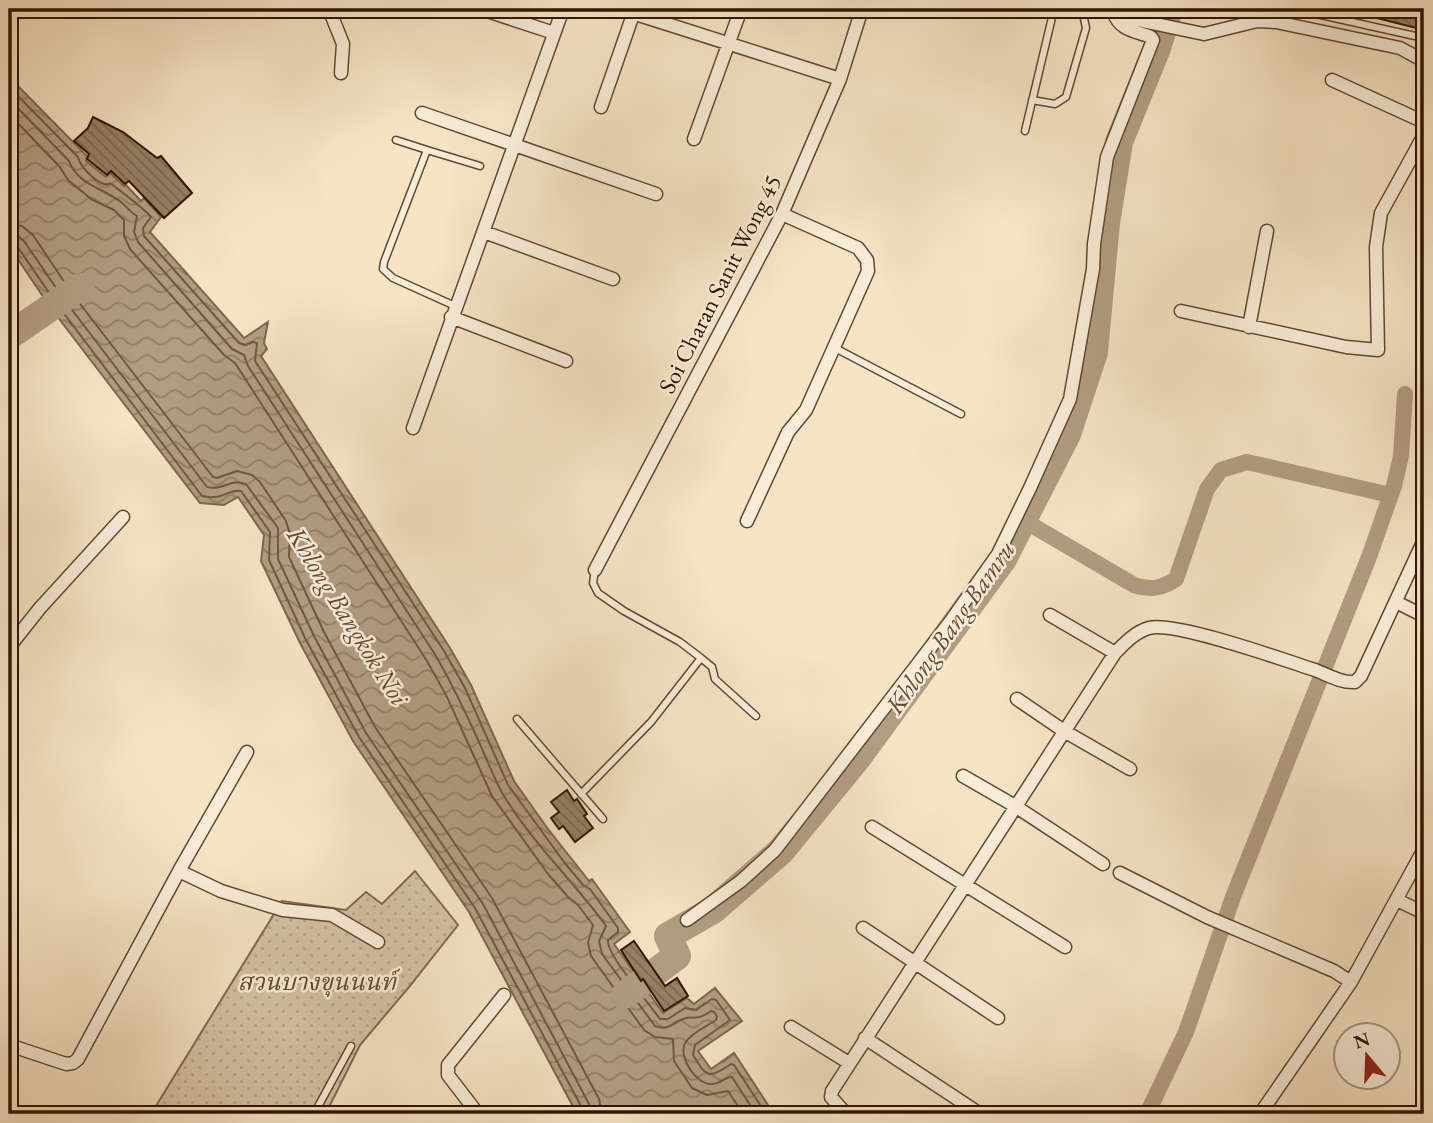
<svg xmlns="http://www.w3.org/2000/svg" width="1433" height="1123" viewBox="0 0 1433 1123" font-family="'EB Garamond','Noto Serif Thai',serif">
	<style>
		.grass { fill: url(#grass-dots); stroke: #826a52; stroke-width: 2 }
		.water { fill: url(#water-waves); stroke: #7e664e; stroke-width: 2 }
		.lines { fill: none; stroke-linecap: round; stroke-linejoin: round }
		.shore { stroke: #705841; stroke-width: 2 }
		.canal { stroke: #b29d82; stroke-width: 16 }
		.river { stroke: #b29d82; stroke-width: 28 }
		.building { fill: url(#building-back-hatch); stroke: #2f1400; stroke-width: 2 }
		.lane-casing { stroke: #614831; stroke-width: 9 }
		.street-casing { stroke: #614831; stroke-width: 15 }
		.lane { stroke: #f9edd9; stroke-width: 6 }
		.street { stroke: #f9edd9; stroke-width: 12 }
		.labels { text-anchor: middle; stroke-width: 5; stroke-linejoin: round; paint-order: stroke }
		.street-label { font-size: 24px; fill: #2f1400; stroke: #f9edd9 }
		.park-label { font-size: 24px; font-style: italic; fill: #614831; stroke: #f9edd9 }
		.water-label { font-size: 26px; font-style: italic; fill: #634b34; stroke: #f9edd9 }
	</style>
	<defs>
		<pattern id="grass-dots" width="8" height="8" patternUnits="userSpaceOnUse" patternTransform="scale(1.75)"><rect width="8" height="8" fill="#d4c1a4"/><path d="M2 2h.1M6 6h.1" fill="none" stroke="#b6a58b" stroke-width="1.8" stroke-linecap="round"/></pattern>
		<pattern id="water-waves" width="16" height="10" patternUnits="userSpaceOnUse" patternTransform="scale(1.75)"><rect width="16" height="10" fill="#b29d82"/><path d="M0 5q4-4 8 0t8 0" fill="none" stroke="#917f68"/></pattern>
		<pattern id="building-back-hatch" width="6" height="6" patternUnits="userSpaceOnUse" patternTransform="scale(1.75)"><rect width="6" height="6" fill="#968066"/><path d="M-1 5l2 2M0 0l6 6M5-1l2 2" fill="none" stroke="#7b6852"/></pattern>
	</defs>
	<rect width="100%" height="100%" fill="#f6e4c5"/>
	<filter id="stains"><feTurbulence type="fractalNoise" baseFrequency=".00286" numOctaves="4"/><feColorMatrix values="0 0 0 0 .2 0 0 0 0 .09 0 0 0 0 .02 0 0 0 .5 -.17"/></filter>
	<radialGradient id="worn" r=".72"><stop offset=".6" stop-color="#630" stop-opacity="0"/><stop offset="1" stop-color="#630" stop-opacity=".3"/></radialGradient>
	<path class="grass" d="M415,871L458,925L409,987L360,1045L329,1107L339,1114H151L282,901L346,910L366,892L382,904Z"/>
	<path class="water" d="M9,77L87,156L86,161L106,177L110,173L124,186L126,185L141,201L144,198L161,217L150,232L244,338L268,322L264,343L267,349L261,356L450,648L471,685L514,781L548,829L589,881L592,879L630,932L614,944L641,982L646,978L656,989L649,993L663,1013L687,998L694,1004L715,988L742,1021L698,1051L711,1069L734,1053L774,1114H577L469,912L353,741L300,643L261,561L264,535L238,497L224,505L200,503L50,307L9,246Z"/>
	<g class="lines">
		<path class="shore" d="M9,87L78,157C80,166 94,181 104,184C113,186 106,180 114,186C123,193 145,209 151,217L143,228L144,236L239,343L245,345L253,342L257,343L255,361L444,651L465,688L508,785L564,862L583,885L590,889L618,928V932L608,940C607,951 631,984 642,989L644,998L660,1019H668L685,1008L696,1010L712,999L716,1000L730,1020L695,1045L693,1055C707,1078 708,1079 731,1064L734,1065L766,1114
			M9,99L69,161C78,185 103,188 121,202C127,207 130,212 137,216L134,232L138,242L232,349L244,355L248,366L436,656C452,684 466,713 479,742C486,758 493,775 501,791C530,841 573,880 606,926L599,941L602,954L655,1026C668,1031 671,1024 683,1019C695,1015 695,1022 711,1011L714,1012L717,1016L716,1020C707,1026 691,1033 685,1043C678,1057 696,1085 712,1084C720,1084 725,1077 732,1077L756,1114
			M9,114L60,167L68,180L91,199L114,210L124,220V236L130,249L224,355L235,363L427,661L447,697L492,796L548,874L569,898L578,905L593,925L588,943L591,956L644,1030L655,1037L673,1039L674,1061L692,1088L707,1095L728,1091L743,1114
			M9,224L22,226L33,235L71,292L213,477L217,478L237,471L252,475L260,482L286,521L290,534L289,557L324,632L375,727L492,898L599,1099L602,1114
			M9,234L18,236L24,241L63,298L207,487C224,491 230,478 246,484L278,528V559L314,636L366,733L483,904L589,1104L591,1114
			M9,243L17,246L56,303L202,496C224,501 227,489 241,491L270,532L269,560L306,640L359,737L475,908L582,1108L583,1114"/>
		<path class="canal" d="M1023,520L1134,585C1151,590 1161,589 1176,579L1207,489L1221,470L1247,462L1390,495
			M1147,1114L1186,1032L1233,897L1369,557L1394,486L1401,456L1405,394"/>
		<path class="river" d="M9,336L80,287
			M625,995L677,956L668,936L713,910L780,852L858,757L1003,559L1067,434L1094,352L1106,223L1119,142L1157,48L1169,9"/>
	</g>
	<path class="building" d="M1357,9H1424V30L1357,13Z
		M93,117L123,132L157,158L161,156L192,193L164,218L129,181L125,184L111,171L107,175L87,159L89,154L74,141L88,128Z
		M567,790L574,801L577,799L587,814L584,816L593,828L575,842L563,826L559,829L551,818L559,812L551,802Z
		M634,941L665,986L677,978L688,996L664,1011L643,979L641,981L621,950Z"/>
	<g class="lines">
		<g class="lane-casing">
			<path id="lane" d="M1294,9L1424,38
				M1270,22V9
				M1032,100L1055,104L1066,97L1086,28L1082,9
				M1025,131L1054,9
				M396,140L427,150
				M455,306L393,278L383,269L384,262L427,150L480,166
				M835,348L961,414
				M701,658L712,667L715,679L756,716
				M517,719L603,819
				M581,794L651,722L701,658L680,642L624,611L598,593L593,583L595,570
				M314,1114L351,1046"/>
		</g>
		<g class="street-casing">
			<path id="street" d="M329,9L343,44L341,73
				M481,9L554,33
				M620,9L840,79
				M1234,9L1257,21
				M1112,12L1118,16L1204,34L1257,21L1276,22L1400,48L1424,61
				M1332,80L1424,122
				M601,107L635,9
				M422,113L656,194
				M694,139L741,9
				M484,232L613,279
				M1181,311L1346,347L1378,350L1376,247L1381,213L1424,135
				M451,317L566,361
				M1249,327L1267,231
				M413,428L563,9
				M747,521L788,432L806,410L868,271L867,260L858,248L782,214
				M595,570L782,214L840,79L862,9
				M1396,602L1424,616
				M1050,615L1115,653
				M9,647L40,608L123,517
				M1017,699L1064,731L1130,769
				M963,776L1015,806L1103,864
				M872,827L1065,947
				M179,871L221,891L283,910L332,915L378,942
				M1120,873L1207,917L1334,971L1351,982L1260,1114
				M1397,900L1424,913
				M687,920L741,881L775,850L950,622L998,554L1030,488L1070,399L1093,269L1094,244L1107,157L1153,40L1151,37C1136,31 1119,30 1114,13
				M863,928L998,1018
				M1351,982L1424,849
				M791,1027L849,1063
				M865,1038L980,1114
				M9,1045L66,1064L73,1063L78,1059L179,871L247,752
				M478,1114L448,1075V1065L504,995
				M846,1114L831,1097L832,1091L1115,653C1125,643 1135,632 1149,628C1175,621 1284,660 1315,670C1328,675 1341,683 1355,682L1361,676L1424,540"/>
		</g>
		<use href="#lane" class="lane"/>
		<use href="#street" class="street"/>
	</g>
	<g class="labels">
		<g class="street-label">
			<text transform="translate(720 284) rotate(-63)" y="8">Soi Charan Sanit Wong 45</text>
		</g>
		<g class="park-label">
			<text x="317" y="990">สวนบางขุนนนท์</text>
		</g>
		<g class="water-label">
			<text transform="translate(348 616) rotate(58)" y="9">Khlong Bangkok Noi</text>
			<text transform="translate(950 627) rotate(-55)" y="9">Khlong Bang Bamru</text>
		</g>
	</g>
	<rect width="1433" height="1123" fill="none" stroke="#f6e4c5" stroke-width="35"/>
	<rect x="10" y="10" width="1412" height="1102" fill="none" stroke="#2f1400" stroke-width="3.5"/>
	<rect x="18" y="18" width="1398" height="1088" fill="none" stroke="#2f1400" stroke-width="2"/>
	<g transform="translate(1367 1056) rotate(341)"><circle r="33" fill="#f9edd9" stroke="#a89682" stroke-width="2"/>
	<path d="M0-5L12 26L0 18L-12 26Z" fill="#8f2418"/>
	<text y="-10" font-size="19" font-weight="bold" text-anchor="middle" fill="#2f1400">N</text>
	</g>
	<rect width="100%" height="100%" filter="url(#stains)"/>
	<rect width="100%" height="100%" fill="url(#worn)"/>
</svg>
